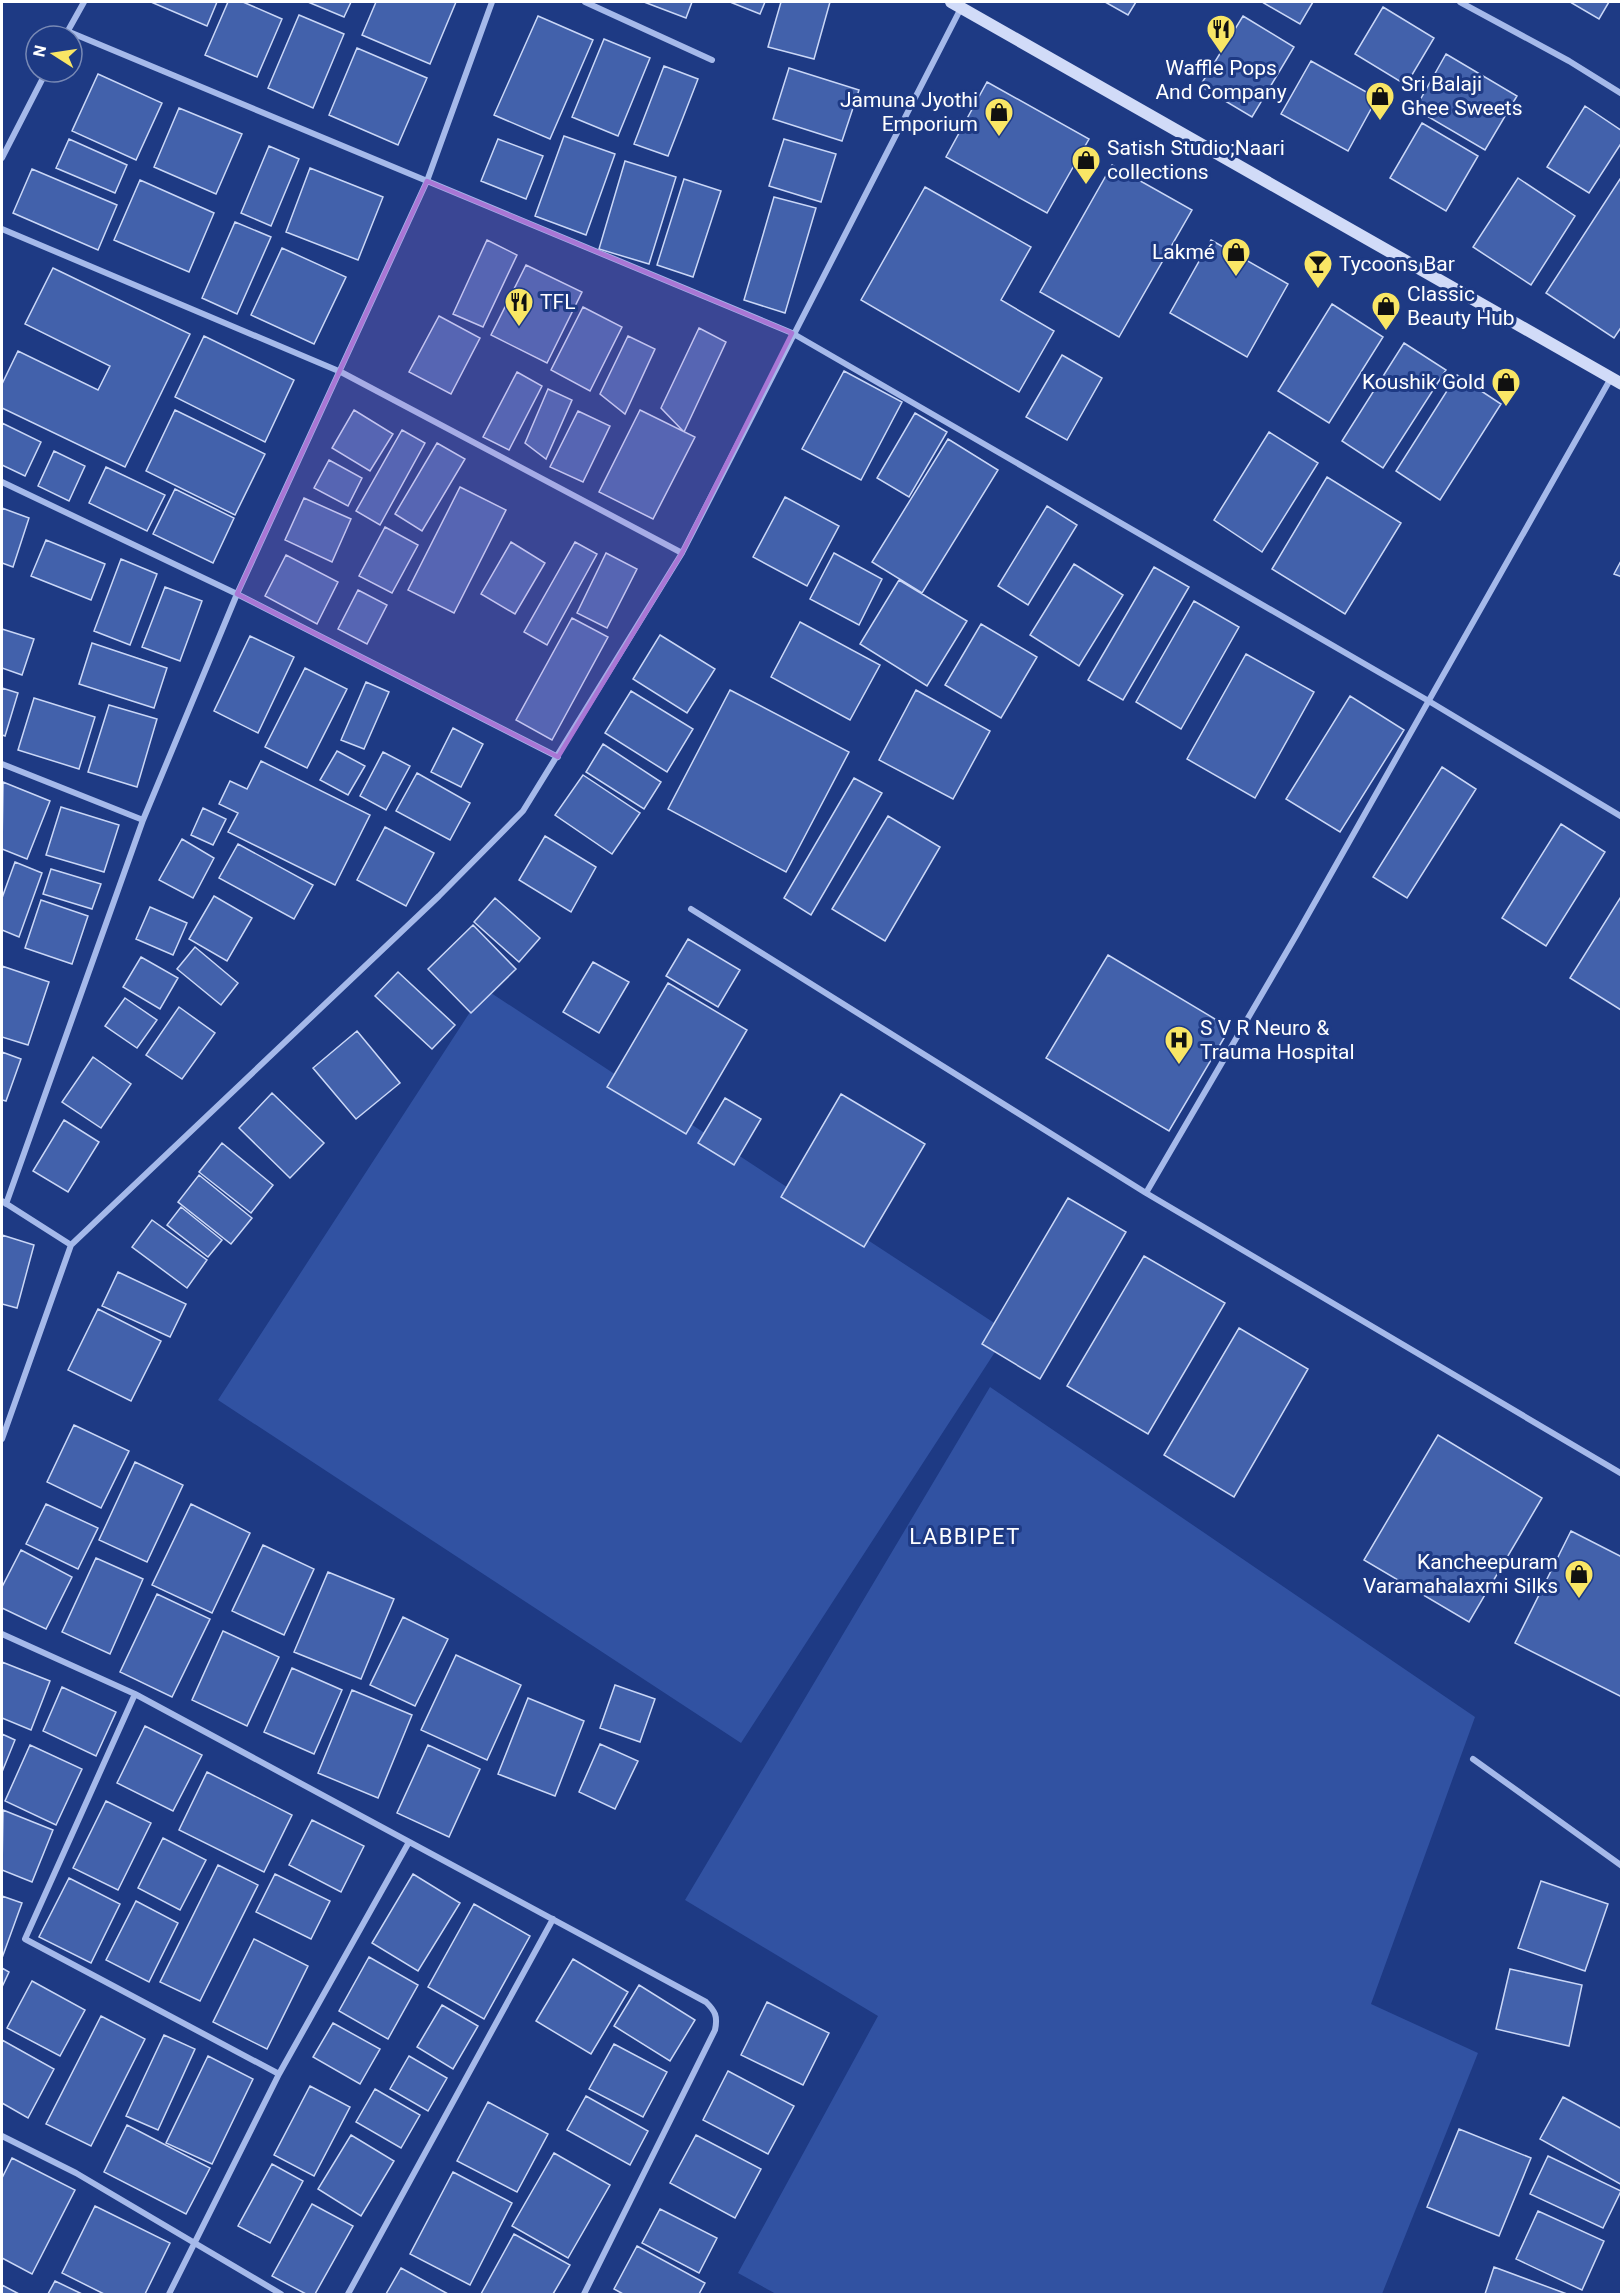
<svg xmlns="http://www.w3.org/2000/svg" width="1623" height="2296" viewBox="0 0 1623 2296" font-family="Roboto,sans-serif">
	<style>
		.green { fill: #3152a2 }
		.building { fill: #4261ab; stroke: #cad7f7; stroke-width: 1.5 }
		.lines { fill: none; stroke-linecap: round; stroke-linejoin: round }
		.street { stroke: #a5b9ea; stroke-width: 6 }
		.secondary { stroke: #d1dbf8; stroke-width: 12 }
		.marked { fill: #a976d5; fill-opacity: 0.2; stroke: #a976d5; stroke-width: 4.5; stroke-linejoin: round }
		.labels { text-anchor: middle; stroke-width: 6; stroke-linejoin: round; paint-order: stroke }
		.poi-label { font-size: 21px; fill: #fff; stroke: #1e3a84; text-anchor: start }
		.neighbourhood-label { font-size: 22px; letter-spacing: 1.5px; fill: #fff; stroke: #1e3a84 }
	</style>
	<rect width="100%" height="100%" fill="#1e3a84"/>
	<path class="green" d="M485,989L1008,1332L741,1743L218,1400Z
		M990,1387L1475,1717L1371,2004L1478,2053L1382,2294H776L738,2273L878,2016L685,1900Z"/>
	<path class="building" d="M151,2H217L207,26Z
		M228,2H243L282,19L257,77L205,55Z
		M308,2H351L344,17Z
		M376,2H456L430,64L362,35Z
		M644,2H692L686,18Z
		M730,2H765L760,14Z
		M781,2H830L814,59L768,47Z
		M1105,2H1136L1128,15Z
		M1262,2H1313L1300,24Z
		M1570,2H1609L1599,19Z
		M1383,7L1434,38L1406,85L1355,54Z
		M299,15L344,34L313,108L268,88Z
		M538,16L593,40L550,139L494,115Z
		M1243,16L1294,47L1252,117L1200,86Z
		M604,39L650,58L618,136L572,117Z
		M357,48L427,78L398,145L329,115Z
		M1446,54L1517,96L1485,150L1415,109Z
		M1311,61L1377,98L1348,151L1281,114Z
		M664,66L698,79L668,156L634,144Z
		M789,68L859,90L842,141L773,119Z
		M98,74L162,103L136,160L72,131Z
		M987,82L1089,139L1047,213L946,157Z
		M1585,106L1622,131V142L1589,193L1547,167Z
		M179,108L242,134L216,194L154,167Z
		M1422,123L1478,156L1446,211L1390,178Z
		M564,136L615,154L586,235L535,216Z
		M69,139L127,165L115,193L56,168Z
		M498,139L543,156L526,199L481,181Z
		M784,139L836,154L821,202L769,186Z
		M269,146L299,159L271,226L241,213Z
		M625,161L676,177L649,264L599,249Z
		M1112,165L1192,210L1119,337L1040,292Z
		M310,168L383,197L358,260L286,232Z
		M32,169L117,205L98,250L13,213Z
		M1622,176V326L1614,338L1546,293Z
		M1518,178L1575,216L1531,285L1473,247Z
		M684,179L721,191L693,277L657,265Z
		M140,180L214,213L189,272L114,240Z
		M925,187L1031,247L1001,300L1054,331L1019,392L861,300Z
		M774,197L816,208L785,313L744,300Z
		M235,222L271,237L237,314L202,298Z
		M487,240L517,255L483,327L453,314Z
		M1211,240L1288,284L1247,357L1170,313Z
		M282,248L346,277L314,344L251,315Z
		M526,265L582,292L547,363L491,335Z
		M53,268L190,334L125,467L2,408V384L18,351L98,390L110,366L25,324Z
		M1332,304L1383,337L1329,423L1278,391Z
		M583,307L622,327L590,391L551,370Z
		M439,316L480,338L451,394L409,372Z
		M699,328L726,342L684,432L661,408Z
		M204,336L294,380L265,442L175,397Z
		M628,336L655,349L625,414L600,394Z
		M1404,343L1446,370L1383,468L1342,441Z
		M1062,355L1102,378L1067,440L1026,417Z
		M844,371L902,402L861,480L802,449Z
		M517,372L542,386L509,450L483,437Z
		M1457,375L1501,404L1440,500L1396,471Z
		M548,389L572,400L546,459L525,443Z
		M175,410L265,454L235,515L146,471Z
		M354,410L393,434L370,471L332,448Z
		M640,410L695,437L653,519L599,492Z
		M578,411L610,426L583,482L550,467Z
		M915,413L947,432L909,497L877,478Z
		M2,423L41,442L25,476L2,465Z
		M402,430L425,443L380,525L356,511Z
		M1269,432L1318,463L1262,552L1214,520Z
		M948,439L998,470L922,593L872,562Z
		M437,443L465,459L422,531L395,514Z
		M54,451L85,466L69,501L38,486Z
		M329,460L362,478L348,506L314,488Z
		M106,467L165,495L147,531L89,503Z
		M1327,477L1401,523L1345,614L1272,569Z
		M460,487L506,510L454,613L408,590Z
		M175,489L234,518L213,563L153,534Z
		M785,497L839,526L807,586L753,557Z
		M304,498L351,519L332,562L285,540Z
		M1047,506L1077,525L1028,605L998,586Z
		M2,508L29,518L13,567L2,563Z
		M385,527L418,545L392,593L359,576Z
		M46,540L105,564L91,600L31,576Z
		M511,542L545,563L515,614L481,594Z
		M575,542L597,554L547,645L524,632Z
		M606,553L637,569L607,628L577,613Z
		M834,553L882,579L859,625L810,599Z
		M286,555L338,582L317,624L265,596Z
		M121,559L157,574L130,645L94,631Z
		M1622,559V577L1614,574Z
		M1074,564L1123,595L1079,666L1030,635Z
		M1154,567L1189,587L1123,700L1088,680Z
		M899,580L967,621L927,686L860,644Z
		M165,587L202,601L180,661L142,647Z
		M358,590L387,605L367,644L338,629Z
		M1194,601L1239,627L1181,729L1136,702Z
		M572,618L608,637L552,740L516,720Z
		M800,622L880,665L850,720L771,677Z
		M981,624L1037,657L1001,718L945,685Z
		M2,629L34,639L22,675L2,668Z
		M660,635L715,669L687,713L633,679Z
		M250,636L294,657L258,733L214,711Z
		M92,643L167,668L154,708L79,684Z
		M1246,654L1314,692L1255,798L1187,759Z
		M305,668L347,689L307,768L265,747Z
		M366,682L389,692L364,749L341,740Z
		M2,688L18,693L5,736L2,735Z
		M730,690L849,752L786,872L668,809Z
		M916,690L990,731L953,799L879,760Z
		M631,691L693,729L667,772L605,733Z
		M1350,696L1404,730L1340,832L1286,799Z
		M34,698L95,717L79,769L18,750Z
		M109,705L157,719L137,787L88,772Z
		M453,728L483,744L461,787L431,772Z
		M603,744L661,782L644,809L586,772Z
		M337,751L365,766L348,795L320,780Z
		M383,752L410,766L386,810L360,796Z
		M261,761L370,815L335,885L228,832L238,813L219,804L230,781L247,789Z
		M1442,767L1476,789L1407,898L1373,877Z
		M417,773L470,803L450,840L396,811Z
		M583,775L640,813L612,854L555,815Z
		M854,778L882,793L811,915L784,898Z
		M3,782L50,801L27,859L2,849Z
		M61,807L119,825L104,872L46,855Z
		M203,808L226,819L213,845L191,835Z
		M888,816L940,847L885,941L832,909Z
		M1561,824L1605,852L1546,946L1502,918Z
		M385,827L434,853L406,906L357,880Z
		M545,836L596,867L571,912L519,880Z
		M182,839L214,858L193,898L159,880Z
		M238,844L313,885L294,919L219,878Z
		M15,862L42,873L19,937L2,930V898Z
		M51,869L101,884L92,909L43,894Z
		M1622,895V1009L1621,1010L1570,978Z
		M214,896L252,918L227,961L189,939Z
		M495,898L540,938L519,962L474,922Z
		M41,900L88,916L72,964L25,948Z
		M150,907L187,923L173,955L136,939Z
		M473,925L516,969L471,1013L428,969Z
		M688,939L740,970L718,1007L666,976Z
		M195,947L238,983L221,1005L177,969Z
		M1108,955L1230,1028L1169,1131L1046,1058Z
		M141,957L178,978L160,1009L123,987Z
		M593,962L629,982L599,1033L563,1012Z
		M2,966L49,982L28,1045L2,1037Z
		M398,972L455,1025L432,1049L375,996Z
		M668,983L747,1030L686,1134L607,1087Z
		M125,998L157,1020L137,1048L105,1026Z
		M179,1007L215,1033L182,1079L146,1055Z
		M357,1031L400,1083L356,1119L313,1068Z
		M2,1052L21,1059L6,1101L2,1100Z
		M93,1057L131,1084L101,1128L62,1102Z
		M272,1093L324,1143L290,1178L239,1128Z
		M841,1094L925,1144L864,1247L781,1197Z
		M725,1098L761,1119L734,1165L698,1143Z
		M64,1120L99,1142L68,1192L33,1171Z
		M222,1143L273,1185L251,1213L199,1172Z
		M199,1175L252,1218L231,1244L178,1202Z
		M1068,1198L1126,1232L1040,1379L982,1344Z
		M181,1207L222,1240L208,1257L167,1225Z
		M152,1220L207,1260L187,1288L132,1247Z
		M2,1235L34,1245L17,1308L2,1304Z
		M1144,1256L1225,1303L1148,1434L1067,1386Z
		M118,1272L186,1304L170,1337L102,1306Z
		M98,1309L161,1341L131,1401L68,1370Z
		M1239,1328L1308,1369L1234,1497L1164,1455Z
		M74,1425L129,1451L101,1508L47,1482Z
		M1438,1435L1542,1498L1469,1622L1364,1560Z
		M135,1462L183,1485L147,1562L99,1540Z
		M46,1504L98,1528L78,1569L26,1544Z
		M191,1504L250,1533L212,1613L152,1585Z
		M1571,1531L1622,1557V1697L1515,1643Z
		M263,1545L314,1569L284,1635L232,1611Z
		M21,1550L72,1577L46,1629L2,1608V1587Z
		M96,1558L143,1579L110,1654L62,1632Z
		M328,1572L394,1599L361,1679L294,1652Z
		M157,1594L210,1619L172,1697L120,1672Z
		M403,1617L448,1639L415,1706L370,1685Z
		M223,1631L279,1657L247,1726L192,1700Z
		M456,1655L521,1685L487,1760L421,1730Z
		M2,1662L50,1681L31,1730L2,1718Z
		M292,1668L342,1690L314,1754L264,1732Z
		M615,1685L655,1699L640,1742L600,1728Z
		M62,1687L116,1712L96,1756L43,1731Z
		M352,1690L412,1715L378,1798L318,1773Z
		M528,1698L584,1721L555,1796L498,1774Z
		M145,1726L202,1755L173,1811L117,1783Z
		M2,1734L15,1740L2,1772Z
		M600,1744L638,1761L615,1809L579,1792Z
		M30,1745L82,1769L56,1825L5,1801Z
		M428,1745L480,1769L449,1837L397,1813Z
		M207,1772L292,1815L264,1872L179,1830Z
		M106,1801L151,1823L118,1890L73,1868Z
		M3,1810L53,1830L32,1882L2,1870Z
		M312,1820L364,1846L341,1892L289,1865Z
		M163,1838L206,1860L180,1910L138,1888Z
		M218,1865L258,1885L200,2001L160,1982Z
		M275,1874L330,1901L311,1939L256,1912Z
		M413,1874L460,1903L418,1971L372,1943Z
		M69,1878L120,1904L91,1963L39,1937Z
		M1541,1881L1608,1904L1585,1971L1518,1948Z
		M2,1896L22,1903L2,1958Z
		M136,1901L178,1923L149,1982L106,1960Z
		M474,1904L530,1936L484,2019L428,1987Z
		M254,1939L308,1966L267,2049L213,2022Z
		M369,1957L418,1985L388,2039L339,2011Z
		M573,1959L628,1992L591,2054L536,2021Z
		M2,1968L9,1972L2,1987Z
		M1510,1969L1582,1985L1569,2046L1496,2029Z
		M32,1981L85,2010L60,2056L7,2028Z
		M639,1985L695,2020L670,2061L614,2026Z
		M767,2002L829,2033L803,2085L741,2055Z
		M442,2005L478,2026L453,2069L417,2047Z
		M101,2016L145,2039L91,2146L46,2124Z
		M333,2023L380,2049L360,2084L313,2057Z
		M164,2035L195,2049L158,2130L126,2116Z
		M2,2040L54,2069L28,2118L2,2103Z
		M614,2044L667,2072L643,2117L589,2089Z
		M208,2056L253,2079L212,2164L166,2143Z
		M409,2056L447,2078L428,2111L390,2089Z
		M728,2071L794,2106L768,2154L703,2120Z
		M310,2086L350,2107L314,2176L274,2155Z
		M375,2089L420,2115L401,2148L356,2122Z
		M586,2096L648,2131L630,2165L567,2130Z
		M1563,2097L1622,2129V2185L1540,2139Z
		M488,2102L548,2134L517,2192L457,2161Z
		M127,2125L210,2168L186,2214L104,2172Z
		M1459,2129L1531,2158L1499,2236L1427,2207Z
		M351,2135L394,2161L361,2216L318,2189Z
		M696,2135L761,2169L735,2218L670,2183Z
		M554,2153L610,2185L568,2258L512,2226Z
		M1548,2156L1621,2191L1603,2228L1530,2194Z
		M12,2158L75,2190L32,2274L2,2258V2178Z
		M272,2164L303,2181L270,2243L238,2226Z
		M453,2172L512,2203L470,2285L410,2254Z
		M312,2204L353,2226L315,2294H306L272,2276Z
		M95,2206L170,2243L145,2294H104L62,2273Z
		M660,2209L717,2238L699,2273L642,2243Z
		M1538,2211L1604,2241L1582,2290L1516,2259Z
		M514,2234L570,2265L553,2294H481Z
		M637,2246L705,2283L699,2294H623L614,2289Z
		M1494,2267L1567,2294H1485Z
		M401,2268L448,2294H386Z
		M55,2281L82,2294H48Z
		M2,2285L19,2294H2Z"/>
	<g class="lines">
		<path class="street" d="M585,2L712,60
			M1460,2L1569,61L1622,94
			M67,31L792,333L1427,700L1622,817
			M65,36L84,2
			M2,158L46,72
			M2,229L341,372L682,553
			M2,482L237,594L558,757
			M2,764L143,820
			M691,909L1146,1193L1622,1474
			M1146,1193L1297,934L1611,378
			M2,1201L71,1245
			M6,1204L143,820L237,594L427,181L492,2
			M2,1439L71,1245L439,896L523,811L682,553L961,8
			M2,1634L135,1694L706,2002C715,2011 718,2016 715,2030L584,2294
			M135,1694L25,1939L279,2074
			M1473,1759L1622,1866
			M2,2136L76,2173L281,2294
			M169,2294L279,2074L409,1842
			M348,2294L553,1919"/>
		<path class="secondary" d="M951,2L1622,384"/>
	</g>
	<path class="marked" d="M427,181L792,333L682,553L558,757L237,594Z"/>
	<defs>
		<g id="restaurant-pin" transform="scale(1.5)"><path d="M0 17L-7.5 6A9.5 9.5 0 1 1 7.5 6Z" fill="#f9e665" stroke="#1e3a84"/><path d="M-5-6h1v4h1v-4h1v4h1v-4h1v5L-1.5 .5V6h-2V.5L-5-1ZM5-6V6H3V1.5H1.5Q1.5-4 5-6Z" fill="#111"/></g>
		<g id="shop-pin" transform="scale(1.5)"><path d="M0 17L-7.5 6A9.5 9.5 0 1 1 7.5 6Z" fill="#f9e665" stroke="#1e3a84"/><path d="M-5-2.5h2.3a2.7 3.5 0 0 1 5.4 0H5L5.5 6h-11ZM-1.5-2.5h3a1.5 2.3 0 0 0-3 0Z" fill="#111"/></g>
		<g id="bar-pin" transform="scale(1.5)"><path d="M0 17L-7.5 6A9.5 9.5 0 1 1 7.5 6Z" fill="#f9e665" stroke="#1e3a84"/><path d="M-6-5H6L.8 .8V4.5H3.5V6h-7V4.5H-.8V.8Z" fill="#111"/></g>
		<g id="hospital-pin" transform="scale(1.5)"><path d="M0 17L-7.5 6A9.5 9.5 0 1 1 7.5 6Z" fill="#f9e665" stroke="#1e3a84"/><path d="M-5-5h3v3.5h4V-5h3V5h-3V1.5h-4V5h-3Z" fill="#111"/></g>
	</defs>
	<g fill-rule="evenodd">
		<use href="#restaurant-pin" x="1221" y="29"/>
		<use href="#shop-pin" x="1380" y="96"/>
		<use href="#shop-pin" x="999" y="112"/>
		<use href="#shop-pin" x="1086" y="160"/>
		<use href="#shop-pin" x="1236" y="252"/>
		<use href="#bar-pin" x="1318" y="264"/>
		<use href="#restaurant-pin" x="519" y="302"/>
		<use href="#shop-pin" x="1386" y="306"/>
		<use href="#shop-pin" x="1506" y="382"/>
		<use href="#hospital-pin" x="1179" y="1040"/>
		<use href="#shop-pin" x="1579" y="1574"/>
	</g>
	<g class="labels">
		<g class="poi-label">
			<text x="1221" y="75" text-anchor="middle">Waffle Pops<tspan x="1221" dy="24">And Company</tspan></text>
			<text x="1401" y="91">Sri Balaji<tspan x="1401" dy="24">Ghee Sweets</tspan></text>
			<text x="978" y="107" text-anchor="end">Jamuna Jyothi<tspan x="978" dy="24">Emporium</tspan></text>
			<text x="1107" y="155">Satish Studio;Naari<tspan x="1107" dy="24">collections</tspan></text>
			<text x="1215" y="259" text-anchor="end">Lakmé</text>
			<text x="1339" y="271">Tycoons Bar</text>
			<text x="1407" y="301">Classic<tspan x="1407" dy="24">Beauty Hub</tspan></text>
			<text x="540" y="309">TFL</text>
			<text x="1485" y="389" text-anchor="end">Koushik Gold</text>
			<text x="1200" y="1035">S V R Neuro &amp;<tspan x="1200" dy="24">Trauma Hospital</tspan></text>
			<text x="1558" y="1569" text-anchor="end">Kancheepuram<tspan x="1558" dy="24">Varamahalaxmi Silks</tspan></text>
		</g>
		<g class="neighbourhood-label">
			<text x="965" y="1544">LABBIPET</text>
		</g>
	</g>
	<rect width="1623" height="2296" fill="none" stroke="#ffffff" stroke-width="6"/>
	<g transform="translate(54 54) rotate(282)"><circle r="28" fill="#1e3a84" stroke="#7889b5" stroke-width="1.5"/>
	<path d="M0-4.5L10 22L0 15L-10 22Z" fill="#f9e665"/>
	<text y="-9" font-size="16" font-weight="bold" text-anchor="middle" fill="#ffffff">N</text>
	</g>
</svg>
